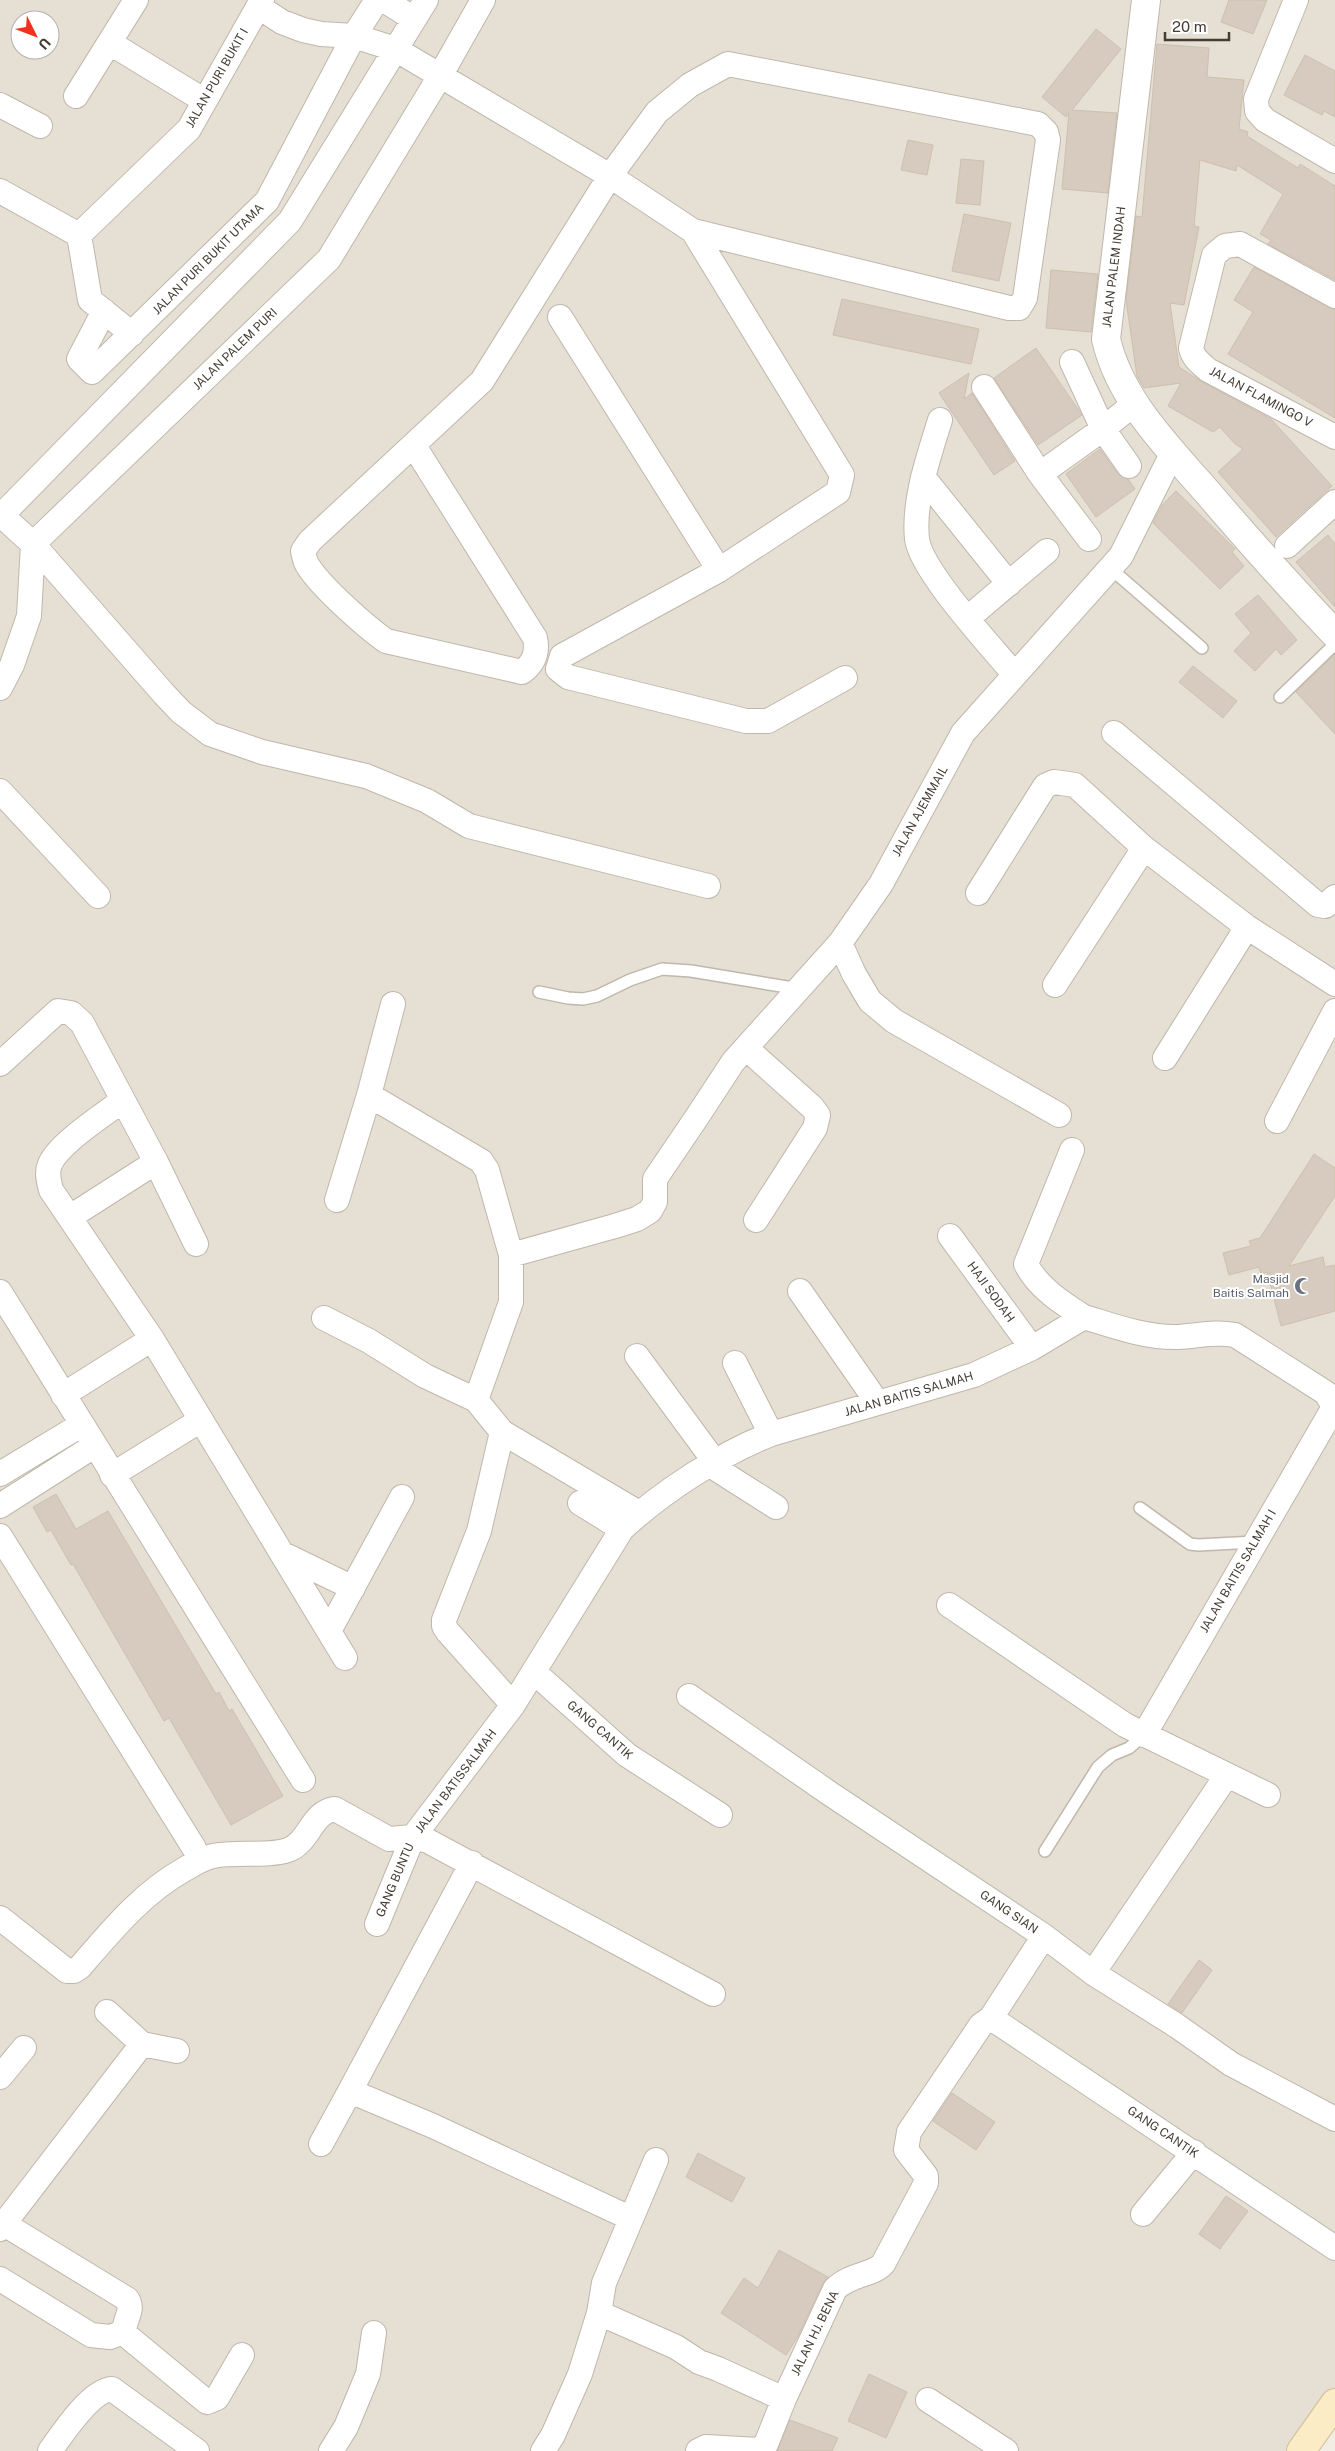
<svg xmlns="http://www.w3.org/2000/svg" width="1335" height="2451" viewBox="0 0 1335 2451" font-family="'Public Sans',sans-serif">
	<style>
		.residential { fill: #e6dfd3; fill-rule: evenodd }
		.building { fill: #d6cbbe; stroke: #cdc0af }
		.lines { fill: none; stroke-linecap: round; stroke-linejoin: round }
		.service-casing { stroke: #c0b7ab; stroke-width: 14 }
		.minor-casing { stroke: #c0b7ab; stroke-width: 26 }
		.tertiary-casing { stroke: #c0b7ab; stroke-width: 30 }
		.secondary-casing { stroke: #d0be97; stroke-width: 30 }
		.service { stroke: #fff; stroke-width: 11 }
		.minor { stroke: #fff; stroke-width: 24 }
		.tertiary { stroke: #fff; stroke-width: 28 }
		.secondary { stroke: #fcecc5; stroke-width: 28 }
		.labels { text-anchor: middle; stroke-width: 4; stroke-linejoin: round; paint-order: stroke }
		.street-label { font-size: 12px; fill: #443d35; stroke: #fff }
		.worship-label { font-size: 12px; fill: #5b616d; stroke: #fff; text-anchor: end }
	</style>
	<rect width="100%" height="100%" fill="#f2ede5"/>
	<path class="residential" d="M0,0H1335V2422L1312,2451H0ZM20,20H50V50H20Z"/>
	<path class="building" d="M1229,0H1267L1253,34L1221,22Z
		M1096,29L1121,49L1072,110L1117,113L1108,193L1062,189L1069,113L1066,117L1042,97Z
		M1157,44L1209,48L1207,77L1244,80L1239,129L1248,132L1247,136L1298,168L1300,164L1335,186V280L1268,244L1271,240L1260,234L1283,194L1237,165L1236,171L1200,160L1194,226L1199,227L1184,305L1170,303L1179,367L1202,382L1271,419L1332,486L1276,537L1218,472L1243,449L1235,444L1220,427L1213,432L1168,406L1181,383L1144,388L1137,376L1126,300L1136,216L1142,217Z
		M1305,55L1335,71V117L1324,111L1322,115L1284,95Z
		M908,140L933,145L927,175L901,170Z
		M961,159L984,161L980,205L956,203Z
		M964,214L1011,223L999,281L952,271Z
		M1254,267L1335,310V418L1228,354L1253,312L1234,300Z
		M1051,270L1098,274L1091,332L1046,328Z
		M842,299L979,329L971,364L833,335Z
		M1036,348L1082,415L1038,445L994,378Z
		M969,373L964,399L972,393L1015,461L994,475L939,393Z
		M1100,449L1118,474L1128,479L1135,489L1096,517L1066,474Z
		M1176,491L1235,549L1232,552L1244,566L1220,589L1153,523L1162,505Z
		M1328,535L1335,544V607L1296,562Z
		M1258,595L1297,640L1281,655L1276,649L1255,671L1234,651L1251,633L1235,614Z
		M1335,654V734L1296,692Z
		M1193,666L1237,701L1223,718L1179,682Z
		M1314,1154L1335,1168V1196L1289,1266L1323,1257L1325,1267L1335,1265V1311L1281,1326L1267,1272L1261,1274L1259,1267L1229,1275L1223,1253L1251,1246L1249,1241L1260,1238Z
		M56,1494L76,1529L108,1511L216,1694L219,1692L229,1711L232,1709L283,1796L231,1825L169,1718L164,1721L73,1564L71,1565L51,1530L47,1532L33,1507Z
		M1199,1960L1212,1970L1182,2013L1168,2004Z
		M952,2093L995,2122L976,2150L933,2121Z
		M698,2153L745,2178L732,2202L686,2177Z
		M1226,2196L1248,2211L1220,2249L1199,2234Z
		M779,2250L828,2277L823,2283L797,2338L786,2355L721,2313L744,2278L758,2288Z
		M869,2374L907,2392L886,2438L848,2421Z
		M790,2420L838,2438L832,2451H777Z"/>
	<g class="lines">
		<g class="service-casing">
			<path id="service" d="M1110,568L1202,648
				M1280,697L1335,644
				M539,992L568,998L583,999L597,996L630,980L662,969L691,971L799,989
				M1140,1508L1190,1544L1198,1545L1255,1542
				M1045,1851L1098,1767L1112,1755L1129,1748L1144,1735"/>
		</g>
		<g class="minor-casing">
			<path id="minor" d="M384,0L414,19
				M1296,0L1256,99L1257,111L1265,120L1335,161
				M259,7L282,22L303,30L321,34L354,36L395,49L610,176L693,231L1009,308H1019L1025,298L1048,140L1046,132L1038,124L728,64L690,85L657,112L610,176L482,381L310,541L303,551C304,556 305,562 308,566C321,587 365,626 386,641L522,672C534,663 538,652 535,638L414,446
				M110,43L205,101
				M76,96L136,0
				M0,105L40,126
				M0,191L79,235
				M693,231L842,475L838,492L719,570L562,656L558,669L568,677L746,721H768L845,678
				M79,235L189,129L262,0
				M79,235L90,300L132,334
				M1335,296L1240,244L1225,246L1214,255L1191,348C1193,358 1200,363 1208,370L1335,437
				M104,311L79,359L92,372L267,201L354,36L377,0
				M560,317L719,570
				M1072,362L1103,429L1129,466
				M984,387L1040,474
				M940,420C929,456 913,500 917,539C921,571 991,646 1014,674
				M923,477L1009,584
				M0,514L33,544L164,694L181,712L210,734L262,752L366,776L427,801L469,826L708,886
				M0,517L290,221L426,0
				M1089,539L1040,474L1103,429L1134,404
				M1287,546L1335,502
				M968,618L1047,551
				M0,688L12,665L29,616L33,544L329,259L440,76L483,0
				M1114,733L1318,905L1325,906L1335,897
				M0,791L98,896
				M978,893L1045,786L1054,782L1075,785L1144,848L1247,927L1335,984
				M840,943L854,974L870,1001L894,1021L1059,1115
				M1055,985L1144,848
				M746,1048L812,1107L818,1115L815,1128L756,1220
				M1165,1058L1247,927
				M0,1064L58,1011L71,1013L82,1023L156,1162L196,1244
				M369,1095L481,1161L487,1170L511,1255V1302L476,1400L502,1432L639,1513
				M123,1100C104,1115 59,1143 50,1164C46,1173 49,1181 51,1190L152,1339L345,1658
				M1277,1121L1335,1011
				M1072,1150L1026,1264C1037,1287 1062,1303 1084,1317
				M337,1200L369,1095L393,1004
				M70,1217L156,1162
				M950,1236L1032,1348
				M511,1255L615,1226L637,1219L650,1211L655,1202V1179L697,1117L733,1062L840,943L881,884L963,733L1121,556L1173,452
				M800,1291L877,1402
				M0,1292L303,1780
				M324,1318L369,1341L425,1376L476,1400
				M637,1356L715,1462
				M735,1363L771,1434
				M63,1395L152,1339
				M502,1432L479,1531L444,1620V1626L448,1632L513,1705
				M710,1465L776,1507
				M0,1474L81,1425
				M112,1475L201,1420
				M580,1503L622,1529
				M0,1506L94,1446
				M0,1536L194,1848
				M283,1554L353,1588
				M949,1605L1125,1725L1268,1795
				M329,1631L402,1497
				M535,1673L627,1755L720,1815
				M689,1696L829,1793L1044,1936L1093,1973L1177,2026L1231,2064L1335,2119
				M1144,1735L1334,1407
				M472,1863L350,2091L433,2126L630,2218
				M0,1918L67,1971H74L80,1967C112,1930 142,1893 185,1869C194,1864 203,1858 213,1856C235,1851 268,1857 288,1850C310,1842 311,1812 335,1809L389,1839L413,1837L428,1841L713,1994
				M377,1924L413,1837L513,1705L622,1529C663,1491 719,1455 771,1434L974,1375L1032,1348L1084,1317C1114,1326 1146,1338 1178,1337C1198,1336 1214,1331 1235,1335L1326,1393L1335,1408
				M1093,1973L1227,1775
				M107,2012L142,2044L177,2051
				M991,2018L1335,2248
				M0,2077L24,2048
				M321,2144L350,2091
				M1143,2214L1194,2152
				M4,2224L127,2299C136,2311 120,2323 126,2335L207,2402L217,2398L242,2355
				M0,2229L142,2044
				M0,2279L91,2335L110,2337L124,2332
				M599,2313L676,2347L699,2362L718,2369L784,2399
				M928,2400L1006,2451
				M50,2451C62,2434 91,2390 112,2389L197,2451
				M331,2451L346,2427L368,2374L374,2333
				M543,2451L553,2435L580,2374L599,2313L604,2283L656,2160
				M698,2451L706,2447L758,2450L766,2444L784,2399L835,2289C850,2274 873,2275 883,2264L926,2183V2176L906,2150L909,2132L981,2025L991,2018L1044,1936"/>
		</g>
		<g class="tertiary-casing">
			<path id="tertiary" d="M1146,0L1106,339C1120,400 1168,447 1208,493C1249,541 1291,588 1335,634"/>
		</g>
		<g class="secondary-casing">
			<path id="secondary" d="M1301,2451L1335,2403"/>
		</g>
		<use href="#service" class="service"/>
		<use href="#minor" class="minor"/>
		<use href="#tertiary" class="tertiary"/>
		<use href="#secondary" class="secondary"/>
	</g>
	<defs>
		<g id="mosque-bare" transform="scale(1.35)"><path d="M3.5-4.9A6 6 0 1 0 3.5 4.9A5 5 0 1 1 3.5-4.9Z" fill="#6b7280" stroke="#fff" stroke-width="2.5" paint-order="stroke"/></g>
	</defs>
	<g fill-rule="evenodd">
		<use href="#mosque-bare" x="1303" y="1286"/>
	</g>
	<g class="labels">
		<g class="street-label">
			<text transform="translate(217 78) rotate(-60)" y="4">JALAN PURI BUKIT I</text>
			<text transform="translate(208 259) rotate(-45)" y="4">JALAN PURI BUKIT UTAMA</text>
			<text transform="translate(1114 267) rotate(-83)" y="4">JALAN PALEM INDAH</text>
			<text transform="translate(235 349) rotate(-44)" y="4">JALAN PALEM PURI</text>
			<text transform="translate(1261 397) rotate(28)" y="4">JALAN FLAMINGO V</text>
			<text transform="translate(920 811) rotate(-61)" y="4">JALAN AJEMMAIL</text>
			<text transform="translate(991 1292) rotate(54)" y="4">HAJI SODAH</text>
			<text transform="translate(909 1394) rotate(-16)" y="4">JALAN BAITIS SALMAH</text>
			<text transform="translate(1238 1571) rotate(-60)" y="4">JALAN BAITIS SALMAH I</text>
			<text transform="translate(600 1730) rotate(41)" y="4">GANG CANTIK</text>
			<text transform="translate(456 1781) rotate(-53)" y="4">JALAN BATISSALMAH</text>
			<text transform="translate(395 1880) rotate(-67)" y="4">GANG BUNTU</text>
			<text transform="translate(1009 1912) rotate(34)" y="4">GANG SIAN</text>
			<text transform="translate(1163 2132) rotate(34)" y="4">GANG CANTIK</text>
			<text transform="translate(815 2333) rotate(-64)" y="4">JALAN HJ. BENA</text>
		</g>
		<g class="worship-label">
			<text x="1289" y="1283">Masjid<tspan x="1289" dy="14">Baitis Salmah</tspan></text>
		</g>
	</g>
	<g transform="translate(35 35) rotate(132)"><circle r="24" fill="#ffffff" stroke="#b4b1ae"/>
	<path d="M0-4L9 19L0 12L-9 19Z" fill="#f1301d"/>
	<text y="-8" font-size="14" font-weight="bold" text-anchor="middle" fill="#443d35">U</text>
	</g>
	<path d="M1165 32v8h64v-8" fill="none" stroke="#443d35" stroke-width="2.5"/>
	<text x="1172" y="32" font-size="15" fill="#443d35" stroke="#ffffff" stroke-width="4" paint-order="stroke">20 m</text>
</svg>
